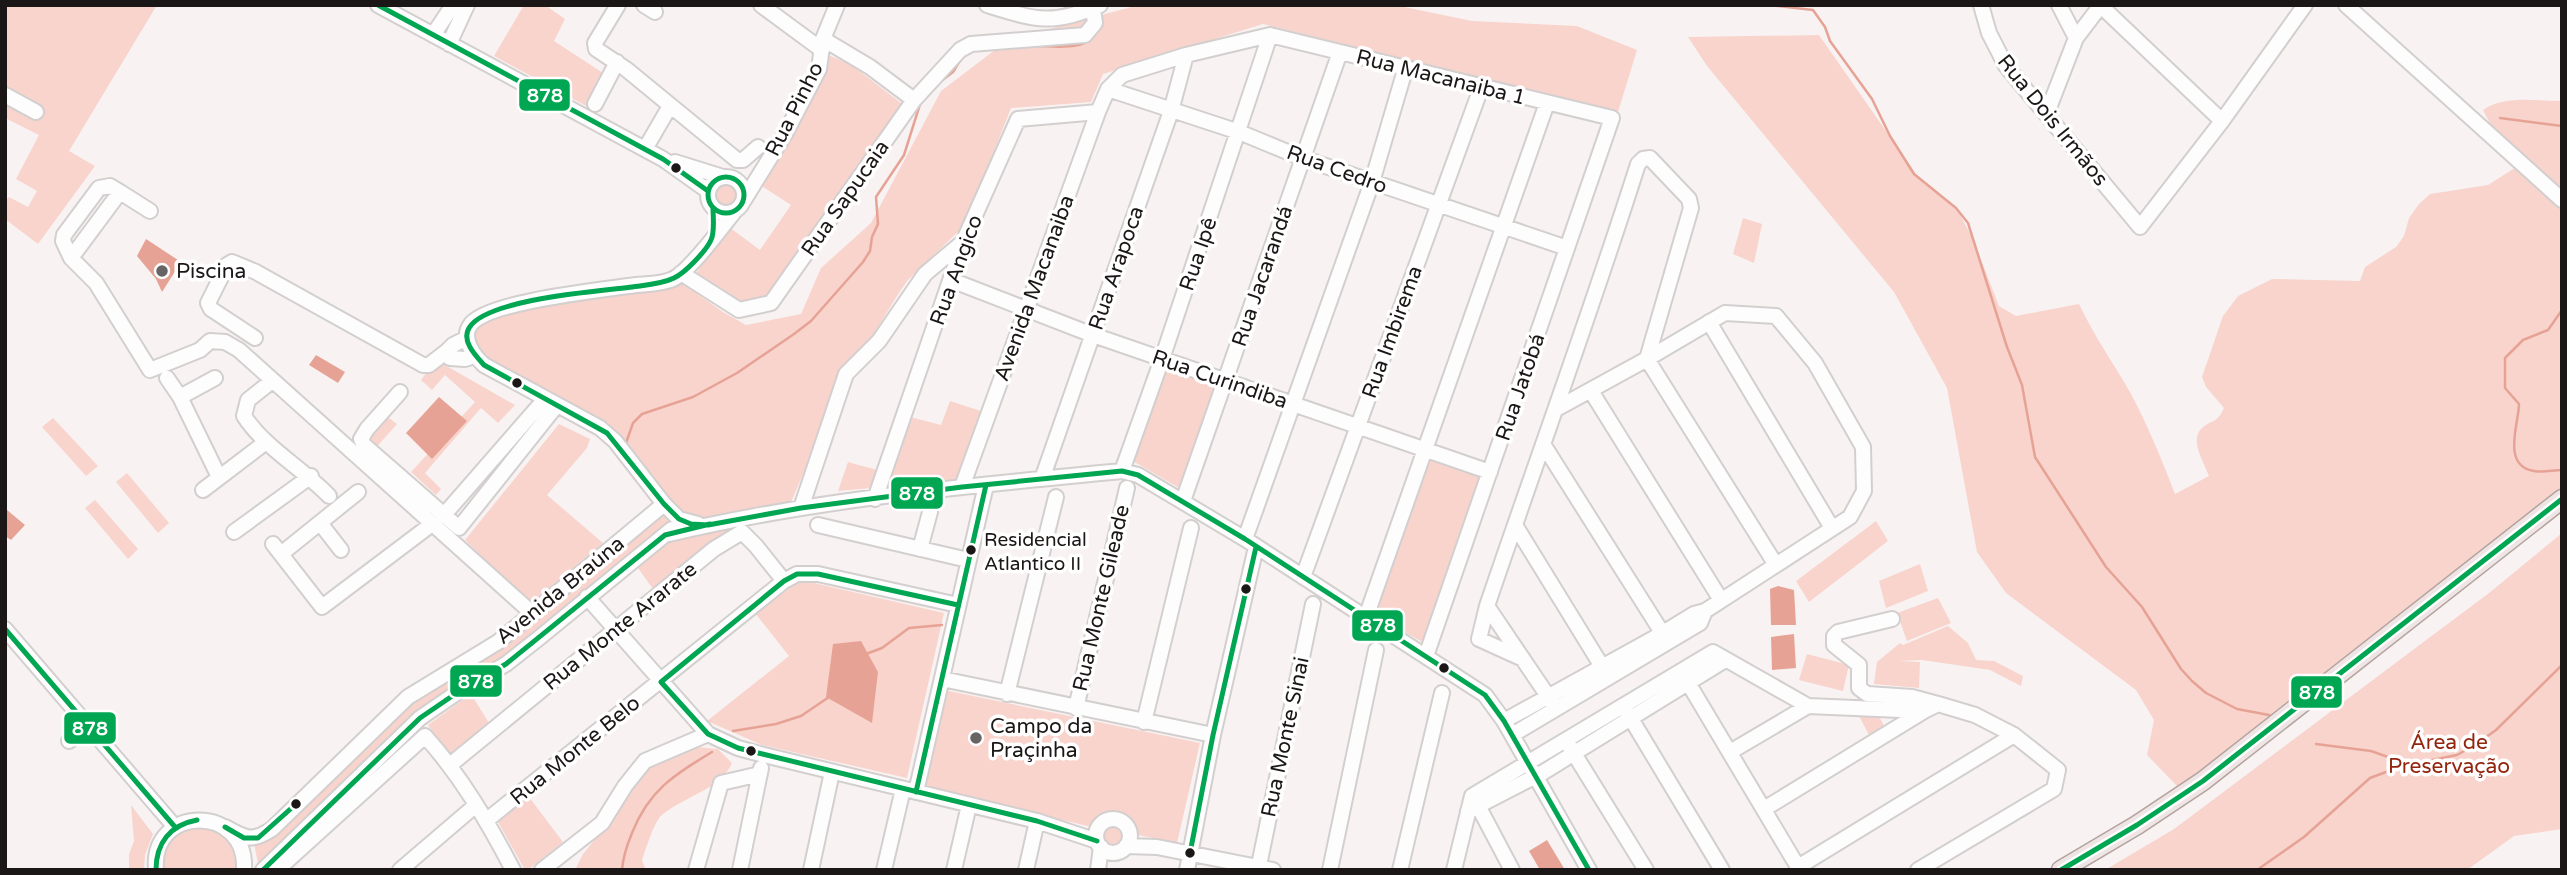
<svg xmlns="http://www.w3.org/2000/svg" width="2567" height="875" viewBox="0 0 2567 875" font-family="'Varela Round',sans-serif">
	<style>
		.green { fill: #f8d4cd }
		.water { fill: #e6a395 }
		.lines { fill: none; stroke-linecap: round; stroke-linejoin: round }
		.stream { stroke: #e6a395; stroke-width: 2.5 }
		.minor-casing { stroke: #d3cfcf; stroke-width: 18 }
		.major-casing { stroke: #b3a39f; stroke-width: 21 }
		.minor { stroke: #fefdfd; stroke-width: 14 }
		.major { stroke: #eee5e4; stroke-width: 18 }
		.bus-1-casing { stroke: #fff; stroke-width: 10 }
		.bus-1 { stroke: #00a651; stroke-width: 5 }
		.bus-dot { fill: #1a1716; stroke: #fff; stroke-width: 2.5 }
		.poi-dot { fill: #686463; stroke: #fff; stroke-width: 2.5 }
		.labels { text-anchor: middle; stroke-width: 7; stroke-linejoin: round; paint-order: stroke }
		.bus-label { font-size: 19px; fill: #1a1716; stroke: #fff; text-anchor: start }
		.street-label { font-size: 21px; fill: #1a1716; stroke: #fff }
		.poi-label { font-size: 21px; fill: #1a1716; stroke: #fff; text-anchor: start }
		.park-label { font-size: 21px; fill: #93240e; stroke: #fff }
		.line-badge { stroke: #fff; stroke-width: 2.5 }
		.badge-label { font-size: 19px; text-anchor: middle; font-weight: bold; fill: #fff }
	</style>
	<rect width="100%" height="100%" fill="#f8f3f2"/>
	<path class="green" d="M5,5H157L69,151L95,166L38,244L5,219V202L9,197L28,207L37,191L16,179L39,135L5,118Z
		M524,5H545L565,19L554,41L603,73L588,107L494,56Z
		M1139,5H1395L1472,21L1577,26L1637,50L1618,112L1263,24L1103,74L1091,102L1011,108L965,225L907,281L895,299L869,342L817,441L789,507L708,517L682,518L611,433L581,410L484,361L471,334L480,321L494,315L682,283L723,312L746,325L801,314L821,268L871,223L941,91L1008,40Z
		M1819,35L1916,174L1958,211L1973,239L1999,306L2016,316L2079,304C2094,336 2114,364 2131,394C2148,426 2162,460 2175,494L2209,476C2204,462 2188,439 2203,427C2214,419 2217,423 2224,408L2206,387L2202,377L2223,316L2238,296L2272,279L2360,281L2365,267L2396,247L2404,236L2409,218L2419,204L2430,194L2488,185L2521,164L2495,133L2483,110C2505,95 2536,101 2562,101V492L2214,765L2178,787L2147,755L2154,720L2136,690L2006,593L1977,552L1947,388L1894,292L1707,66L1688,37Z
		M828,55L850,64L905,106L773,296L747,307L693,278L729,227L760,250L791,205L760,185Z
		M713 194a12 12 0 1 1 24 0a12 12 0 1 1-24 0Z
		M1743,218L1762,224L1754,263L1733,254Z
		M436,360L515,405L498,423L481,408L425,473L441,489L436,495L411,472L475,402L445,375L432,390L421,380Z
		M1165,364L1219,384L1181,489L1131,460Z
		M950,401L984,412L971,441L959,480L886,486L910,417L941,425Z
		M385,415L397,424L374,450L363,440Z
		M53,418L98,466L86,476L42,427Z
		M559,424L590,439L587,448L547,495L603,543L530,604L465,540Z
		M1429,457L1483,476L1424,643L1373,614Z
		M848,462L877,470L871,488L838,491Z
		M127,473L169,523L158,533L116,482Z
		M95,500L138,549L128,559L85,508Z
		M665,512L671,521L555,617L499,660L433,699L401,725L258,864L254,843L404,708L489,655Z
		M1876,521L1888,541L1809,602L1796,581Z
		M745,527L682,567L653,589L638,568L674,538Z
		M2562,533V829L2514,836L2467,870H2105L2174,829L2489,593Z
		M1920,564L1928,591L1886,608L1879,581Z
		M801,580L944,613L907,778L762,745L707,721L789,656L755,613Z
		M1938,598L1951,623L1907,641L1897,613Z
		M1948,626L1968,643L1976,660L1994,661L2023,676L2021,686L1990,670L1922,660L1898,661L1920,662L1919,688L1874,684L1877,662L1900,643L1903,645Z
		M1807,654L1849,665L1843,691L1799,680Z
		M944,690L1200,743L1177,843L1138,835L1130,817L1106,812L1092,827L923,787Z
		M471,694L489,723L451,757L428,725Z
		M1858,714L1879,716L1884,726L1870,737Z
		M696,747L718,749L732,763C721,789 683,797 662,815C654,821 646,849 642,860L646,870H575L583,854L618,811L645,768Z
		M529,797L563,842L528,870H525L498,822Z
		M131,805L153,834L145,855L144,870H129V854L134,841Z
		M1102 835a12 12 0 1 1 24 0a12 12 0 1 1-24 0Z
		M200,824C223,833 240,841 235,870H162V852L176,831Z"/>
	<path class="water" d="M146,239L181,262L162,292L156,279L137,256Z
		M316,355L345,372L338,383L309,365Z
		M439,397L467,421L432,459L406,433Z
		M7,510L25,525L11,540L5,536Z
		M1778,586L1794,590L1796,625H1771L1770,589Z
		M1794,634L1796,668L1772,670L1771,637Z
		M861,641L878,672L872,723L826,697L833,644Z
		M1547,840L1565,870H1540L1529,851Z"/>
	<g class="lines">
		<path class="stream" d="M1769,5L1813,10L1825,27L1830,41L1872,99L1890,136L1914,174L1956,208L1968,223L2007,347L2022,385L2035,457L2106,567L2142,607L2181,669L2192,681L2206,693L2237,709L2269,715
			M1062,10L1073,5
			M1036,46C1054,46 1088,52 1096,31
			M940,82L953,72L961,59
			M2500,118L2562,126
			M2562,310L2548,330L2523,340L2505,358V388L2519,404C2519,423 2501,466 2534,471C2543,473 2553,470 2562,470
			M626,443L633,423L642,414L693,397L737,373L794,334L811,321L863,262L870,251L872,237L878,224L876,197L904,155L921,101
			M866,654L882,648L909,628L942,625
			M733,731L776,724L801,716L829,697
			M2316,744L2371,751L2405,763
			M622,870C623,856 627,845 632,833C649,790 674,775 712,752
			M2257,870L2304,837L2370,778L2402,766L2457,755L2475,745L2496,730L2562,665"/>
		<g class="minor-casing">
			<path id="minor" d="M378,5L663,159L708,191
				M618,5L595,43L596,49L626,69L737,160H743L758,147
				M644,5L655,12
				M761,5L822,50
				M987,5C1036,20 1052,26 1100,5
				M1981,5L1989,33L2006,66L2140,227L2222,121L2305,5
				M2059,5L2076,38
				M2346,5L2562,200
				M2101,6L2222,121
				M433,35L453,5
				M823,39L870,67L914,100
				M449,44L467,5
				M1108,89L1239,132L1302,158L1567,248
				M5,95L36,112
				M595,104L617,62
				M2047,113L2076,38L2101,5
				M645,149L670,106
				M675,162L723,177
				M708 195a18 18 0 1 1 36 0a18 18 0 1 1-36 0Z
				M744,200L786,132L819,69L823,39L837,5
				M150,211L120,192L71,258L96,283L150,370L200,350L210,341L225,342L239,350L533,614
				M71,258L63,241L64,235L99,188L110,186L120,192
				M681,273L739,310L771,303L914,100L960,50L971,44L1085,35L1095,23L1093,8
				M951,280L1093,335L1490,472
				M1709,322L1832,528
				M255,338L211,309L208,303L227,265L232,262L256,272L423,365H429L447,351
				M467,338L453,345L447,351L450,358L465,359L474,356
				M167,378L180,397L219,477
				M272,381L248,400L244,416C265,448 302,468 329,496
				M1591,391L1721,600
				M400,392L367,429L361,439L364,445L459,528L557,405
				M180,397L215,378
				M1556,409L1647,359L1691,208L1689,199L1650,158L1643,159L1638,164C1591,312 1537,459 1487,606L1556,708
				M1543,444L1668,642
				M1122,471L1162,359L1270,35
				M1042,479L1171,111L1186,55
				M962,487L1098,112L1108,89L1122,75L1186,55L1270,35L1612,118L1426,656
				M203,490L266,442
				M875,499L964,240L1018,119L1098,112
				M1183,501L1340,52
				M801,508L846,374L879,341L925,274L964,241
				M443,516L545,399
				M320,523L341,550
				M698,524L679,519L664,504L615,441L600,428L484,365C474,356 460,338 471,324C490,301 603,290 636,285C647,284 663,284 673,279C690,271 721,228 734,212
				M818,525L968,560
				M1515,525L1606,673
				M234,532L311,476
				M665,535C814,499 969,486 1122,471L1138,475L1245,539L1485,695L1504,721L1589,870
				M1245,539L1372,182L1405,70
				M273,544L322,607L432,524
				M920,549L930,512
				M281,554L358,492
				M1303,577L1481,88
				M587,597L708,734L738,748L764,755L1037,821L1097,841
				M1487,606L1479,639L1523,659
				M1366,617L1547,103
				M1892,619L1838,632L1834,636V645L1859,665V688L1867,694L1912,697L1938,704
				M5,629L175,827
				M1681,671L1798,867L2014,735
				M942,679L1213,735
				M1007,694L1056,497
				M1076,708L1127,488
				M1627,712L1722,870
				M1504,721L1663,633L1694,614L1705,611L1850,517L1864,491L1863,447L1815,363L1776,316L1725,313L1647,359L1776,565
				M1144,722L1191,528
				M1512,735L1700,623L1705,611
				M69,741L88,725
				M1570,747L1646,870
				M1730,752L1808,706
				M450,765L714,549L742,532L756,546L784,581
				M916,792L986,485
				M1475,800L1512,870
				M1764,809L1924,711
				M1468,811L1542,773L1725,660
				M1096 836a17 17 0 1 1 34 0a17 17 0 1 1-34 0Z
				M487,820L784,581L797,574H818L958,605
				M225,827C245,838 251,843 272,829L408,697L498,642L664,504
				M1126,846L1157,847L1273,870
				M156,870C150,804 248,804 244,870
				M263,870L420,718L461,690L506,664L539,638L672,529
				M277,870L425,736C461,776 488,822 513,870
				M400,870L476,805
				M542,870L602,823L625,786L645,761L708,734
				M696,870L721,783L760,774
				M740,870L761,768
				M811,870L832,772
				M884,870L903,789
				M954,870L969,805
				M1026,870L1037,821
				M1098,870L1101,847
				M1187,870L1213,735L1256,547
				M1258,870L1313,604
				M1330,870L1376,650
				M1400,870L1442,693
				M1454,870L1472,796L1713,652L1808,706L1924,711L1938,704L1975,715L2014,735L2058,770L2054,789L1918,870"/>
		</g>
		<g class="major-casing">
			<path id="major" d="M2061,870L2137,825L2203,781L2562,499"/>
		</g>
		<use href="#minor" class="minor"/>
		<use href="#major" class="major"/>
		<g class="bus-1-casing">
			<path id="bus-1" d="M378,5L663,159L708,191
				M708 195a18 18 0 1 1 36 0a18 18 0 1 1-36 0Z
				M713,208C713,217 715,232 711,240C706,251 685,273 674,278C662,284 646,285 632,287C599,291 486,299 469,328C461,341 476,356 484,365L607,433L664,504L679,519L691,524L708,525L801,508L962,487L1122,471L1138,475L1245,539L1485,695L1504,721L1589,870
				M958,605L818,574H797L784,581L661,682L708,734L738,748L1037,821L1097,841
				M5,629L175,827
				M916,792L986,485
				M225,827L244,838H258L296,804
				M1190,853L1213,735L1256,547
				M156,870C156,843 170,825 197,820
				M263,870L420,718L461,690L506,664L665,535L710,524
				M2061,870L2137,825L2203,781L2562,499"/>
		</g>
		<use href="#bus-1" class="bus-1"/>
	</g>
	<g class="bus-dot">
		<circle cx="676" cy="168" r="6"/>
		<circle cx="517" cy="383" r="6"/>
		<circle cx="971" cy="550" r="6"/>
		<circle cx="1246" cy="589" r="6"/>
		<circle cx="1444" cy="668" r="6"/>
		<circle cx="751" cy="751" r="6"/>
		<circle cx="296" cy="804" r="6"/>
		<circle cx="1190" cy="853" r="6"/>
	</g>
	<g class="poi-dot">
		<circle cx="162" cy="271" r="7"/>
		<circle cx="976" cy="738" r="7"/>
	</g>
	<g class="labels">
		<g class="bus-label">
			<text x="984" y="546">Residencial<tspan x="984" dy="24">Atlantico II</tspan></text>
		</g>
		<g class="street-label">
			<text transform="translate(1441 77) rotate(14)" y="7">Rua Macanaiba 1</text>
			<text transform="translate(794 109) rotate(-63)" y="7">Rua Pinho</text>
			<text transform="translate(2053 120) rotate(51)" y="7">Rua Dois Irmãos</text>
			<text transform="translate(1337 169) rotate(20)" y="7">Rua Cedro</text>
			<text transform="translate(845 198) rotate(-55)" y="7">Rua Sapucaia</text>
			<text transform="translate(1198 254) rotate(-71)" y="7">Rua Ipê</text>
			<text transform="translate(1116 268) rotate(-71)" y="7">Rua Arapoca</text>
			<text transform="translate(956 270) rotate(-70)" y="7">Rua Angico</text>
			<text transform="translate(1262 276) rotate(-71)" y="7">Rua Jacarandá</text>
			<text transform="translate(1034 288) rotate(-70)" y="7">Avenida Macanaiba</text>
			<text transform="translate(1392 332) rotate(-70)" y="7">Rua Imbirema</text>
			<text transform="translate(1220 379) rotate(19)" y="7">Rua Curindiba</text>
			<text transform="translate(1520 387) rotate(-71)" y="7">Rua Jatobá</text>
			<text transform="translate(560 590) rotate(-39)" y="7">Avenida Braúna</text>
			<text transform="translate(1101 598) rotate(-77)" y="7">Rua Monte Gileade</text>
			<text transform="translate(620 626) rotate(-39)" y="7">Rua Monte Ararate</text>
			<text transform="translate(1285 737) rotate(-78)" y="7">Rua Monte Sinai</text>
			<text transform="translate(575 750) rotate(-39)" y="7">Rua Monte Belo</text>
		</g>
		<g class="poi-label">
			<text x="176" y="278">Piscina</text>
			<text x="990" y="733">Campo da<tspan x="990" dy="24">Praçinha</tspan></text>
		</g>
		<g class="park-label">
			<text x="2449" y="749">Área de<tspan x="2449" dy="24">Preservação</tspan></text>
		</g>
	</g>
	<g class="line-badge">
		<rect x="518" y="78" width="53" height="34" rx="7" fill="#00a651"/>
		<rect x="890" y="476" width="54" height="34" rx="7" fill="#00a651"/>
		<rect x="1351" y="609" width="53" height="33" rx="7" fill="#00a651"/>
		<rect x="449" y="664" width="54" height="34" rx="7" fill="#00a651"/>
		<rect x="2290" y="675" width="53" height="34" rx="7" fill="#00a651"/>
		<rect x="63" y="711" width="54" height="34" rx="7" fill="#00a651"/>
	</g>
	<g class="badge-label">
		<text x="545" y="102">878</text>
		<text x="917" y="500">878</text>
		<text x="1378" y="632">878</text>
		<text x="476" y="688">878</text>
		<text x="2317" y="699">878</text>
		<text x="90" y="735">878</text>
	</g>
	<rect width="2567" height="875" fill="none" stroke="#1a1716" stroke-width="14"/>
</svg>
